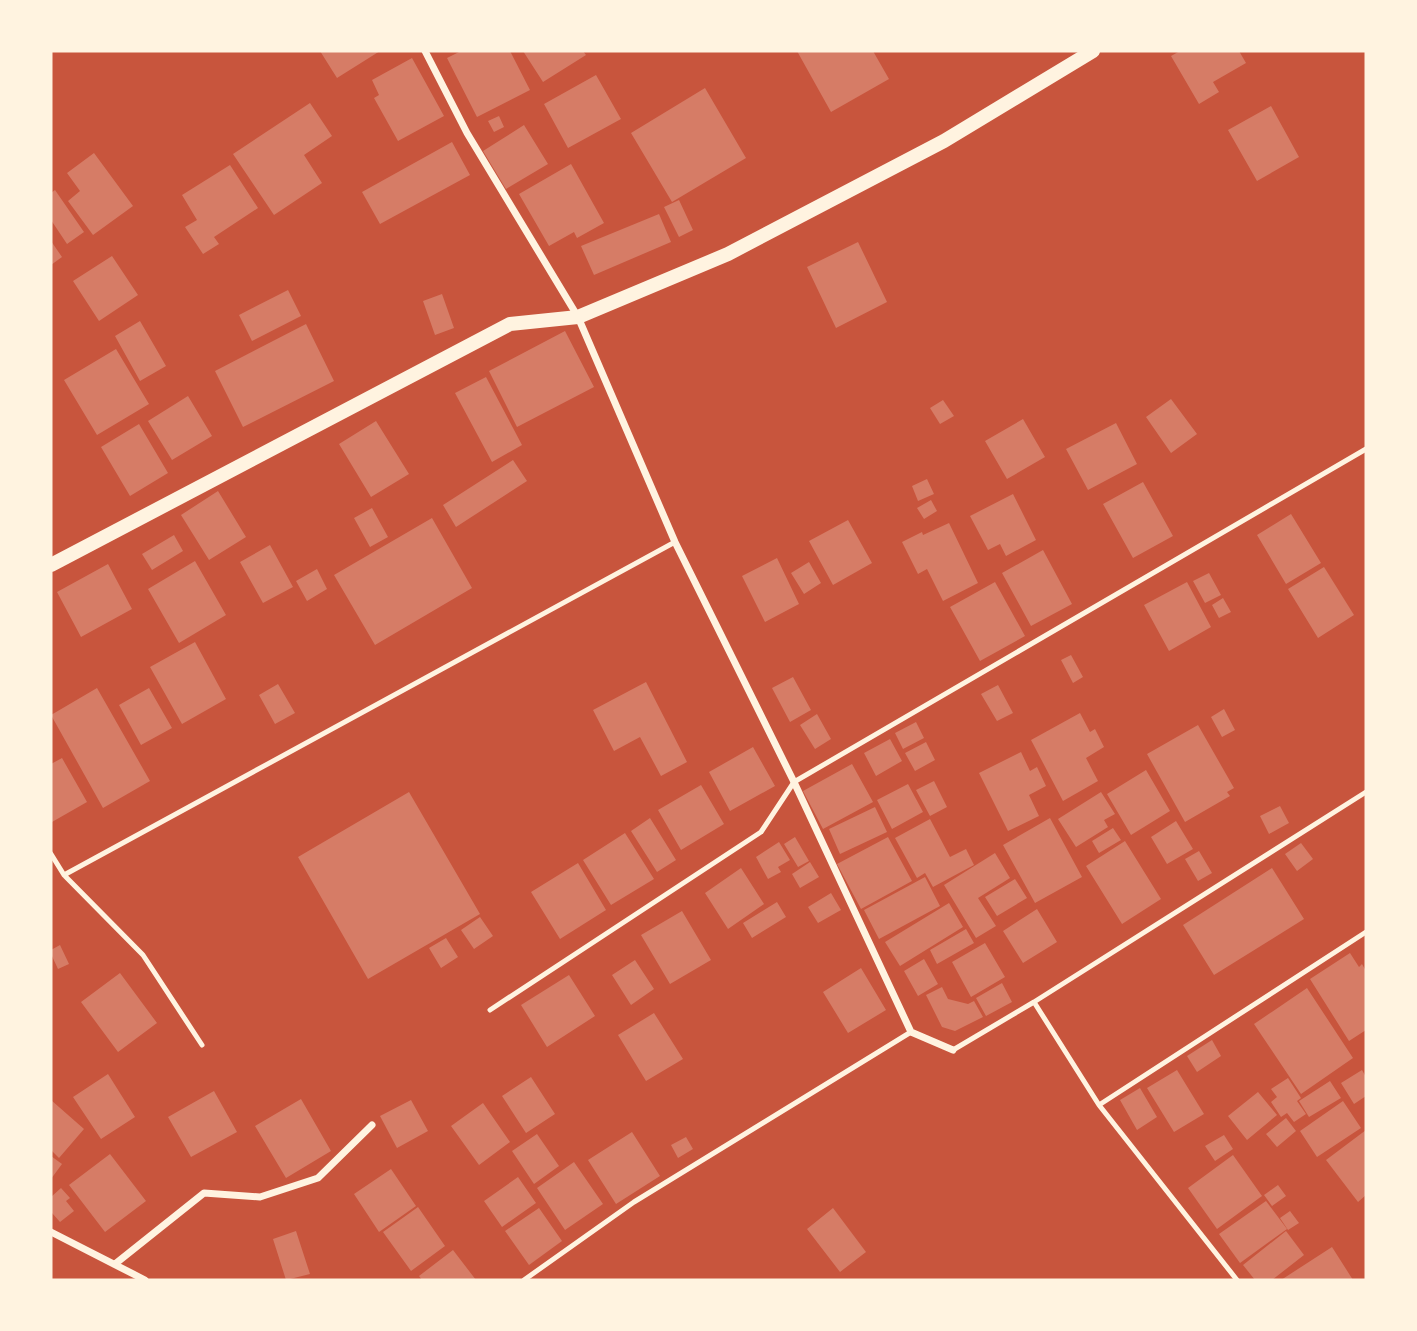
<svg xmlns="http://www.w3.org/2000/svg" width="1417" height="1331" viewBox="0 0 1417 1331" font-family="'Public Sans',sans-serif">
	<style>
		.building { fill: #d67c66 }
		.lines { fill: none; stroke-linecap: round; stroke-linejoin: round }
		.service { stroke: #fff3e0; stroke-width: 5 }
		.minor { stroke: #fff3e0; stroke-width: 7 }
		.secondary { stroke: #fff3e0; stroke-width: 14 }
	</style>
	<rect width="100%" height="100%" fill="#c8553d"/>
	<path class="building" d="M320,51H380L337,78Z
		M461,51H510L530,90L477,117L447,58Z
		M523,51H583L586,55L543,82Z
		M797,51H873L889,79L831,112Z
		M1180,51H1239L1246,63L1213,82L1219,92L1199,104L1171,56Z
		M412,58L444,116L398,141L374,98L379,95L372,80Z
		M596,75L621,119L568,148L544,104Z
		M705,88L746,158L672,202L631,133Z
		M310,103L332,136L304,155L322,183L274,215L233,154Z
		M1271,106L1299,157L1257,181L1228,130Z
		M499,116L504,127L494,132L488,121Z
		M524,125L548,164L506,189L483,151Z
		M452,142L470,175L380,224L362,192Z
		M94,153L133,206L93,235L68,201L80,191L67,173Z
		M571,164L604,223L577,238L574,232L549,246L519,194Z
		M230,165L258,208L214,237L219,244L203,254L185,227L197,220L182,195Z
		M55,190L84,232L67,244L51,220V193Z
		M679,200L693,230L679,237L664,207Z
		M659,214L671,242L594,275L581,246Z
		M51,241L62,257L51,265Z
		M858,242L887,302L836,328L807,267Z
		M112,256L138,295L99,321L73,281Z
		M288,290L301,316L252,341L239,315Z
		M442,294L454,328L435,335L423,301Z
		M140,321L166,366L140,381L115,336Z
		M306,324L334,381L243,427L215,371Z
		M565,331L594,387L517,427L489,371Z
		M116,349L149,404L97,435L64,380Z
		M486,377L522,445L492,462L455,393Z
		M188,396L212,436L172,460L148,421Z
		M1171,399L1197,434L1171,453L1146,417Z
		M943,400L954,416L940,424L930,408Z
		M1023,419L1045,457L1007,479L985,441Z
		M376,421L409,474L371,497L339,444Z
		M1116,423L1137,464L1088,490L1066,449Z
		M139,424L168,473L130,496L101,447Z
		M513,460L527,481L456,527L443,505Z
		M927,479L934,494L918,501L912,486Z
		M1143,482L1173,536L1133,558L1103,504Z
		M218,491L246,537L209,560L181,515Z
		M1013,494L1036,540L1006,556L1000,544L988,550L970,516Z
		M931,500L937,511L924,519L917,508Z
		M372,508L388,537L370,547L354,518Z
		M1291,514L1321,563L1286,584L1257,535Z
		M432,518L472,588L375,645L334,575Z
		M848,520L872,563L833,585L809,541Z
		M949,523L978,583L943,601L927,569L918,574L902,542L922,532L923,535Z
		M174,535L183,551L152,570L142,554Z
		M270,545L293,587L263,603L240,562Z
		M1043,550L1072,604L1031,626L1002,573Z
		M777,558L799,604L765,622L742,576Z
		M195,561L226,615L179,643L148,589Z
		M809,562L821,583L804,594L791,573Z
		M108,564L132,609L81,637L57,592Z
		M1324,567L1354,615L1318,638L1288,589Z
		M317,569L327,589L307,601L296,581Z
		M1209,573L1221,595L1205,603L1193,581Z
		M995,582L1025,636L980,661L950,607Z
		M1187,582L1211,627L1169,651L1144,605Z
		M1223,598L1231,612L1219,618L1212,605Z
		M195,642L226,699L182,724L150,667Z
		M1071,655L1083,677L1073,683L1061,660Z
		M793,677L811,710L790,722L772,688Z
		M646,682L687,762L661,776L640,737L614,751L593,710Z
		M278,684L295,713L275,724L259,695Z
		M998,685L1013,713L997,721L981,694Z
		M97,688L150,781L103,808L51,715Z
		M149,688L172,728L141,745L119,705Z
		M1224,709L1235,730L1222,737L1211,717Z
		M1080,713L1090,732L1095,729L1104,747L1086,758L1098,781L1063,801L1031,740Z
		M817,714L831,739L815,749L800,725Z
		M916,722L924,738L903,749L895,733Z
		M1198,725L1234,788L1227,792L1230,796L1185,822L1147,754Z
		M890,739L902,761L876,776L864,753Z
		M926,742L935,760L915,771L905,753Z
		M753,747L775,786L730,811L709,772Z
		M1021,752L1030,771L1037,767L1046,786L1029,795L1039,816L1008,831L979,773Z
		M62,758L87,802L52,822L51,820V764Z
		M852,764L873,802L823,829L803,791Z
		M1146,770L1170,811L1131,835L1107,794Z
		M934,781L947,807L930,816L916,790Z
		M908,784L923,812L892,829L877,800Z
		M701,785L724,824L681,850L658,810Z
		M409,792L480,914L368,979L298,857Z
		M1101,792L1115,814L1104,820L1108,827L1076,847L1058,819Z
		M1280,806L1289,823L1269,834L1260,816Z
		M875,807L887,832L840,854L829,829Z
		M650,818L676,860L657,872L631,831Z
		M1050,818L1082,877L1035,903L1003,845Z
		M930,819L950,857L966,849L974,865L933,887L925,873L917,878L895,838Z
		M1176,821L1193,849L1167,864L1151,837Z
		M1113,828L1121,840L1099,853L1092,841Z
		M625,833L654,879L611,905L583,860Z
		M795,837L809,861L798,867L784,844Z
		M888,837L912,881L861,909L837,864Z
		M1125,841L1161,899L1122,924L1086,866Z
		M779,842L790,860L778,867L781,872L768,879L756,857Z
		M1301,843L1313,859L1297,871L1285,854Z
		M1199,851L1212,873L1198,881L1185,859Z
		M995,853L1010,878L978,898L996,926L976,938L944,885Z
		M810,862L819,877L800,888L792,874Z
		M578,863L606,910L560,939L531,892Z
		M741,868L764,904L728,929L705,893Z
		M1272,868L1304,919L1214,975L1183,925Z
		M925,877L940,906L879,939L864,910Z
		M1015,879L1027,898L997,916L985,897Z
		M831,893L841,910L818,923L808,907Z
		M777,902L786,917L752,938L743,923Z
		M949,903L963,927L900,966L885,942Z
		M1037,909L1057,942L1023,963L1003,931Z
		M682,911L711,960L670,984L641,935Z
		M480,917L493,936L474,949L461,930Z
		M966,929L974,943L937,964L930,950Z
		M446,938L458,957L441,968L429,948Z
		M985,943L1005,977L971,997L952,962Z
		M60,945L69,964L58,969L51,954V950Z
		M1350,953L1359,967L1362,964L1366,971V1030L1349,1041L1310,979Z
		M924,959L938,984L918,996L904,971Z
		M635,960L654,989L631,1005L612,975Z
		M861,968L886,1010L848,1033L823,992Z
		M120,973L157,1023L118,1052L81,1002Z
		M569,975L595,1016L547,1047L521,1005Z
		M1002,983L1012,1002L986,1016L976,998Z
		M942,987L948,999L968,1004L974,1001L983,1017L955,1031L942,1027L926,995Z
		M1307,988L1353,1058L1301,1094L1254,1024Z
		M654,1013L683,1059L646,1081L618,1035Z
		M1212,1040L1221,1056L1197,1072L1187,1056Z
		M1177,1070L1204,1114L1174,1132L1147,1088Z
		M1362,1070L1366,1077V1096L1354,1104L1341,1083Z
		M108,1074L135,1117L101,1139L73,1097Z
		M531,1077L555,1114L526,1133L502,1096Z
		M1288,1078L1301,1098L1297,1101L1306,1114L1294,1122L1287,1113L1281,1117L1271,1102L1277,1097L1271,1089Z
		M1330,1081L1341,1098L1309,1117L1299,1101Z
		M1140,1088L1157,1117L1137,1130L1120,1100Z
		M214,1091L237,1132L191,1157L168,1117Z
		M1258,1092L1277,1115L1247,1140L1228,1116Z
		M301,1099L331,1151L286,1178L255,1126Z
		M51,1100L84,1129L59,1158L51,1150Z
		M411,1100L428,1131L397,1148L380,1116Z
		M1343,1101L1361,1128L1317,1157L1300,1131Z
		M483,1103L510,1142L479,1165L451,1126Z
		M1286,1118L1296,1131L1277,1147L1266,1134Z
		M1366,1130V1195L1358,1202L1326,1160Z
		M632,1132L660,1176L616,1204L588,1160Z
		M537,1134L559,1166L534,1184L512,1151Z
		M1224,1135L1233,1149L1215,1161L1205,1146Z
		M686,1137L693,1149L678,1158L671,1145Z
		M110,1154L146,1201L105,1232L69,1185Z
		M1233,1155L1262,1196L1217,1229L1188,1188Z
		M51,1156L62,1164L51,1179Z
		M574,1162L603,1204L565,1230L537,1188Z
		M391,1169L416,1206L379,1232L354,1194Z
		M518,1177L536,1203L502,1227L484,1201Z
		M1278,1185L1286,1196L1272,1206L1264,1195Z
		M61,1188L70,1198L66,1201L74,1211L60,1222L52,1213L51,1214V1197Z
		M1266,1201L1287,1229L1240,1263L1219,1234Z
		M418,1207L445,1246L411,1271L383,1232Z
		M539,1208L562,1241L529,1265L505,1231Z
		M833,1208L866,1252L840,1272L807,1229Z
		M1290,1211L1299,1223L1288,1230L1280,1218Z
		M296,1231L310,1274L286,1280L273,1239Z
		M1286,1231L1304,1255L1272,1280H1255L1243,1265Z
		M1332,1247L1353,1280H1281Z
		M453,1250L476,1280H422L419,1276Z"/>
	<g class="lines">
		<path class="service" d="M51,854L64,875L143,955L202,1045
			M64,875L675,542
			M1034,1002L1099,1105L1237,1280
			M490,1010L761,832L794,782L1366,449
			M953,1050L1034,1002L1366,792
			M1099,1105L1366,932
			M524,1280L634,1202L911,1032"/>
		<path class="minor" d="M425,51L467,133L578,317L675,542L794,782L911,1032L953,1050
			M51,1232L145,1280
			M115,1264L204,1193L260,1197L318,1178L372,1125"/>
		<path class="secondary" d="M51,565L510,324L578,317L728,254L944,141L1093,51"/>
	</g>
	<rect width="1417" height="1331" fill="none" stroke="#fff3e0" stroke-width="105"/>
</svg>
